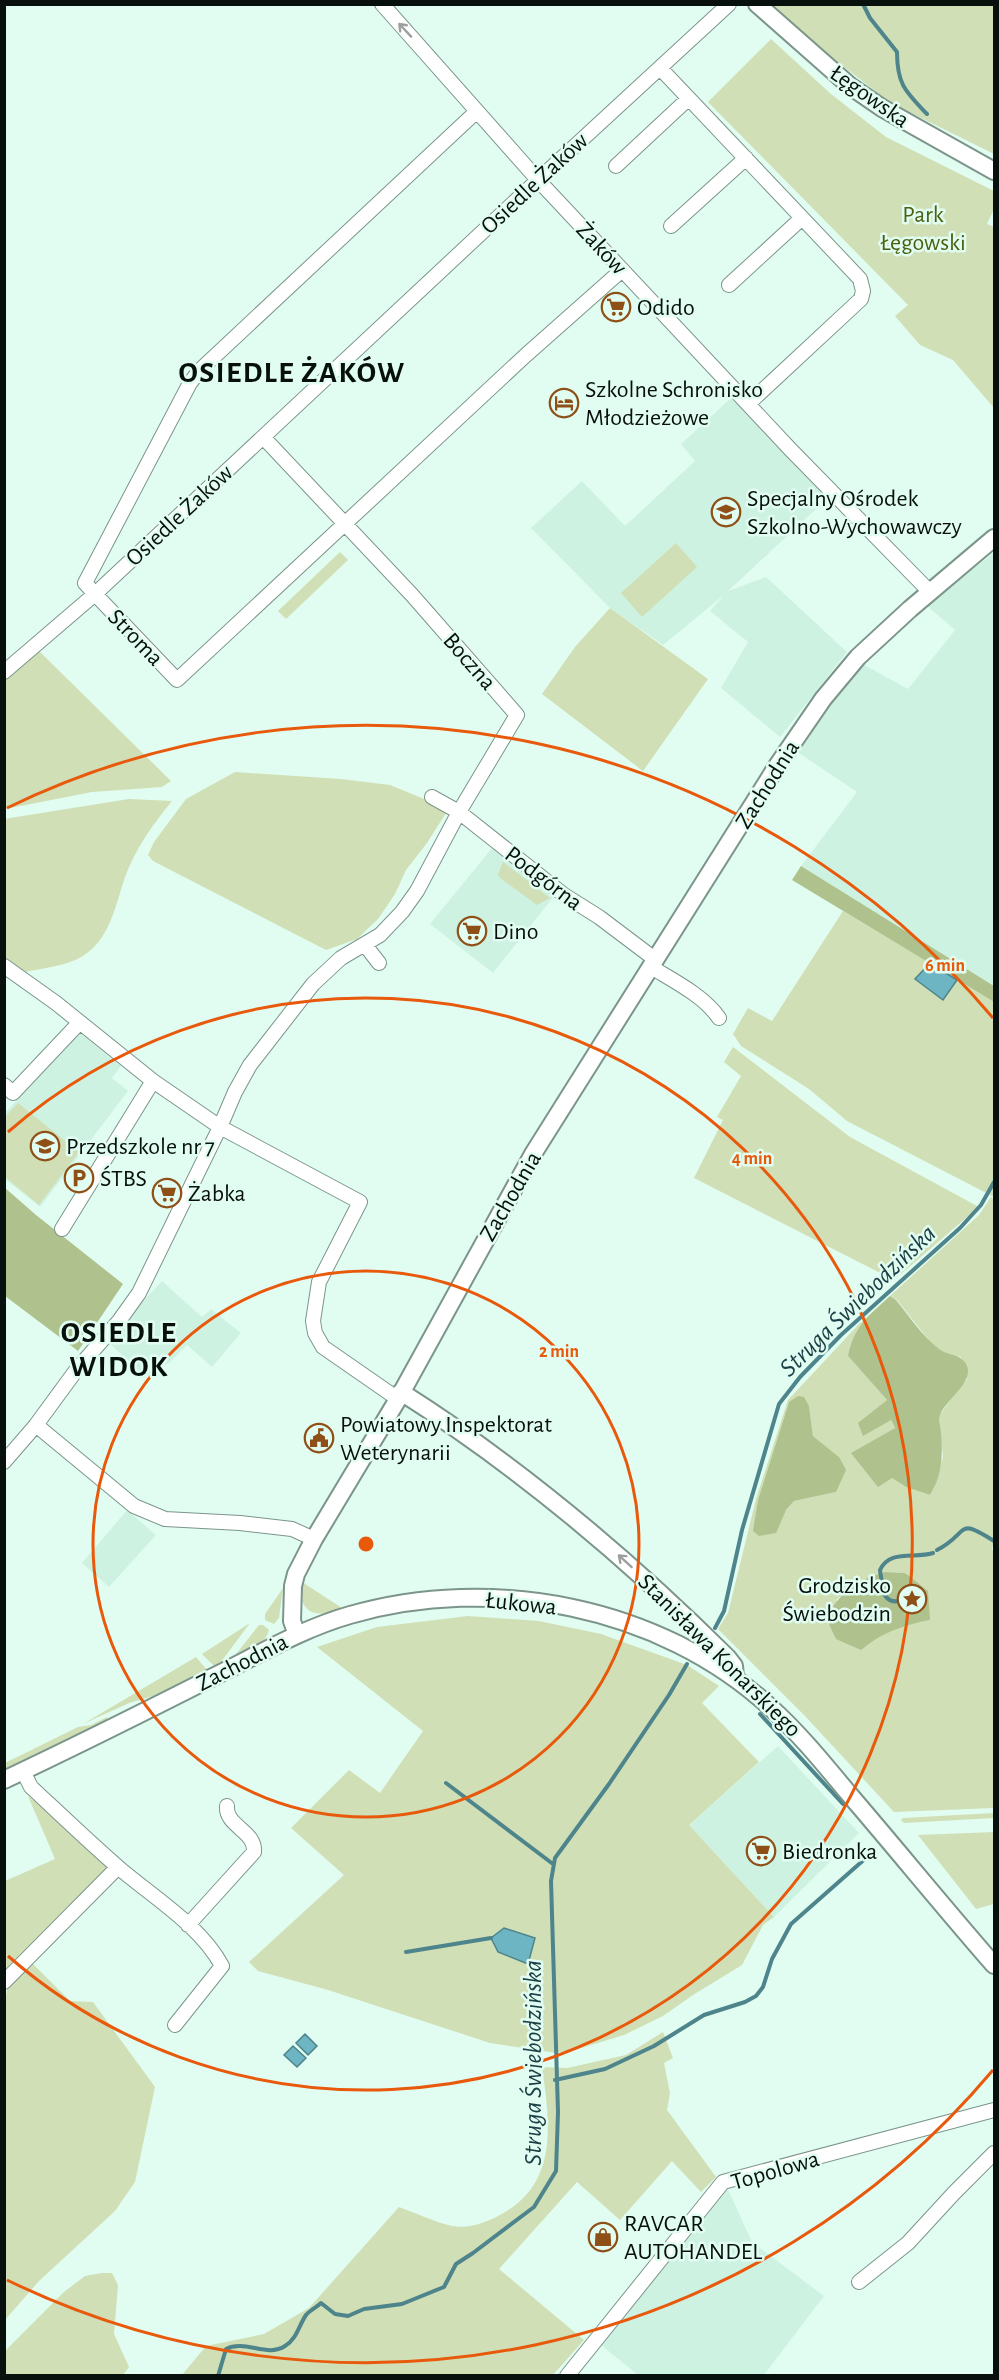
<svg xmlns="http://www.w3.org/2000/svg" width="999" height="2380" viewBox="0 0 999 2380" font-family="'Alegreya Sans',sans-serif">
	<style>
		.built { fill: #cef2e2 }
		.green { fill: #d0dfb5; fill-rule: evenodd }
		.forest { fill: #afc18c }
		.water { fill: #6db5c2; stroke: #4e848b; stroke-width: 1.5 }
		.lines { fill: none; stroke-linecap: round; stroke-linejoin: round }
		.stream { stroke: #4e848b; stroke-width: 4 }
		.minor-casing { stroke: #7c958a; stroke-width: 16 }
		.tertiary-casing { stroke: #7c958a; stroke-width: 20 }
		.minor { stroke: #fff; stroke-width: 14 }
		.tertiary { stroke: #fff; stroke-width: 16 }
		.oneway { stroke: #9c9f9e }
		.ring { fill: none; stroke: #e8590c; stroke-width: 3 }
		.labels { text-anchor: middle; stroke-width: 5; stroke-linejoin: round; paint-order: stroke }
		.street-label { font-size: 24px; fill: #07100c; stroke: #e1fdf1 }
		.park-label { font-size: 24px; fill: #4c6010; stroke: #e1fdf1 }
		.poi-label { font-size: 24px; fill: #07100c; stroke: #e1fdf1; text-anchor: start }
		.water-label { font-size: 26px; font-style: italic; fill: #1d4046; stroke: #e1fdf1 }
		.district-label { font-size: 30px; font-weight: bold; letter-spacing: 1.5px; fill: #07100c; stroke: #e1fdf1 }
		.centre { fill: #e8590c; stroke: #e1fdf1; stroke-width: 3 }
		.ring-label { font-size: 18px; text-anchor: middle; font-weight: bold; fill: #e8590c; stroke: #e1fdf1; stroke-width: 5; stroke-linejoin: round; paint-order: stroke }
	</style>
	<rect width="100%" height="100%" fill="#e1fdf1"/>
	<path class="built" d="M731,398L828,498L728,591L766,577L847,652L780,737L721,688L748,642L710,611L724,595L663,645L610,608L531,528L582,481L625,526L695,461L681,444Z
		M994,553V986L801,866L857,792L793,749L861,663L908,689L955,630L926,605Z
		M492,848L555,895L493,973L430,924Z
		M80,1033L121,1066L112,1078L128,1091L40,1207L5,1179L4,1114Z
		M162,1281L202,1317L211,1309L241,1333L212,1367L187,1345L170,1362L145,1377L106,1340Z
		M127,1510L156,1535L109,1587L82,1563Z
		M778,1746L859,1833L774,1917L689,1825Z
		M726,2185L752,2242L824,2296L764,2375H638L601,2345Z"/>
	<path class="green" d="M768,5H994V154L891,103L797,31Z
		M771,39L831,94L886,137L994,191V209L987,224L994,227V408L953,360L920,345L895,316L908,305L708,102Z
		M676,543L697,567L642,617L621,593Z
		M340,552L348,560L286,619L278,611Z
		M610,608L708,679L643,771L542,694L575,647Z
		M38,650L171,781L162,787L92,792L5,809L4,679Z
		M235,772L341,779L390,785L441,806L446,813L427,843L406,870L395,894L378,919L357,939L326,950L153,861L148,855L154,842L186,799Z
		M129,799L172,801C154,823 141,841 129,867C116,897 114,936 83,956C66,966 44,968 25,972L5,958L4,819Z
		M503,862L550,898L537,905L500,878L498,874Z
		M843,911L930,963L915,979L943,1000L957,980L994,1002V1197L847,1121L809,1089L741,1046L733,1034L748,1008L772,1021Z
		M733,1047L850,1137L977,1206L973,1212L894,1280L694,1178L723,1120L717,1117L741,1076L724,1062Z
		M18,1103L79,1152L39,1205L5,1177V1117Z
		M991,1197L994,1200V1542L992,1549L994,1553V1808L894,1812L804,1715L718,1629L728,1613L756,1499L788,1400L858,1325L979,1215ZM890,1296L897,1300L931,1343L942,1352L961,1357L967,1379L955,1393L939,1416L943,1457L934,1488L930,1495L906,1487L852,1453L895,1428L891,1420L858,1424L887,1400L848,1356ZM789,1402L809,1406L813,1436L839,1457L836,1492L794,1501L786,1510L754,1531L758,1500ZM885,1572L906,1573L930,1620L904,1625L875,1637L836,1600L855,1584Z
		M302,1582L342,1608C317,1620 296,1613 302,1582Z
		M283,1588L279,1618L274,1624L265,1620V1614Z
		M468,1616L539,1621L601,1634L687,1665L719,1686L702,1703L759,1762L689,1825L774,1917L763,1925L742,1965L693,1995L663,2016L624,2035L581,2048L556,2053L490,2043L328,1990L258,1971L249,1962L344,1875L291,1828L349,1770L380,1793L423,1731L317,1647L377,1627Z
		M250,1623L221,1662L214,1666L202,1654Z
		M259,1625H263L269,1630C266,1645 246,1651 233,1658Z
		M196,1657L207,1670L157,1695L129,1703L83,1724Z
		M107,1717V1721L5,1771V1763L78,1727L91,1725Z
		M28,1796L107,1858L110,1868L5,1974V1881L55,1859Z
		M994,1813V1818L904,1823L901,1820L903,1818Z
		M994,1832V1904L976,1909L918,1835Z
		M30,1961L70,2001L93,2002L155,2087L135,2182L115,2211L39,2281L5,2320V2001L8,1986Z
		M663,2032L673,2058L664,2063L670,2093L667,2110L716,2177L701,2192L672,2161L620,2220L577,2182L499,2269L584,2340L553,2375H182L206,2346L264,2334L309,2308L399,2207C416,2213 434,2222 452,2226C469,2229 485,2223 500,2215C559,2184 550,2123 542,2067L567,2068L626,2055Z
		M102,2273H112L118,2285L114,2334L129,2367L123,2375L5,2376V2351L64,2292L85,2276Z"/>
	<path class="forest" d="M801,866L994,986V1002L792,880Z
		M4,1187L36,1215L123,1284L78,1351L5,1296Z
		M890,1296L896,1300C910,1317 922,1336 939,1349C948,1356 960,1353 966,1364C976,1381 946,1399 940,1415C938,1420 941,1428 941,1433C943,1455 942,1476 930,1495L906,1487L892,1478L878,1487L851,1453L895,1428L891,1420L863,1436L858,1423L887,1400L848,1356C854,1326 869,1316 890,1296Z
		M798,1396L804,1397L809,1406L813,1436L839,1457L846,1470L836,1492L794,1501L786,1510L776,1533L759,1536L753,1531L758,1500L789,1402Z
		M885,1572L905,1573L928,1591L930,1620C903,1625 881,1633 861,1650L836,1639L826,1618C841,1591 855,1581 885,1572Z"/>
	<path class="water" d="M930,963L957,980L943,1000L915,979Z
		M504,1928L535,1938L528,1964L498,1952L491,1938Z
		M305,2034L317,2046L308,2055L296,2043Z
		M293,2046L306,2058L297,2067L284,2055Z"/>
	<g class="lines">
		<path class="stream" d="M863,4L870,18L897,52C897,85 906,92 927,114
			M937,1550C970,1533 955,1516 994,1541
			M883,1590L880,1570C890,1549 914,1559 933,1553
			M884,1594C888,1601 894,1603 902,1600
			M715,1628L724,1611L742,1530L779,1404L800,1377L841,1335L960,1228L981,1205L994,1182
			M760,1714L843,1804
			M446,1783L553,1864
			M406,1952L491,1938
			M555,2080L605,2069L654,2046L704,2015L745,2002L756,1996L763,1987L772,1959L791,1924L875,1850
			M218,2376L226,2349C245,2339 267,2358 285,2346C297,2339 299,2325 306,2315C310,2310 317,2307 321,2303L335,2314L348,2316L364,2309L402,2304L444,2287L456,2264L473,2253L534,2207L556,2171L558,2112L551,1881L555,1858L609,1784L669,1695L687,1664"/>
		<g class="minor-casing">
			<path id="minor" d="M382,4L538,180L790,449L930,592
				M660,68L860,279L863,291L861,299L748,404
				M476,112L200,370L190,383L85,583L95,594L177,680L526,355L622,270
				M616,166L688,99
				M671,226L746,158
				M729,285L802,218
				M263,437L412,595L517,715L459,812L417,891L402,912L380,935L341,958L313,984L250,1065L235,1092L220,1127L139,1293L119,1321L77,1369L36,1425L134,1506L165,1519L240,1523L292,1529L314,1539
				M4,672L95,594L538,180L729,4
				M432,797L459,812L564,895L599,917L656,960
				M365,945L379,963
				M4,966L56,1003L153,1081L220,1127L360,1202L319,1282L313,1321L315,1333L323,1347L398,1399
				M651,967C674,981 704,996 719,1018
				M4,1085L13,1093L80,1022
				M62,1229L153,1081
				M4,1462L36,1425
				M23,1771L31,1787C60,1814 89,1842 119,1868C153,1897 201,1926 222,1966L175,2025
				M188,1925L254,1852C256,1831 225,1826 227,1806
				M4,1982L118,1867
				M859,2282L908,2243L954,2193L994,2153
				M567,2376L723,2182L994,2110"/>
		</g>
		<g class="tertiary-casing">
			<path id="tertiary" d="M757,4L850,86L882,108L994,171
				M401,1392C521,1468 627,1558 727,1657L734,1666L735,1677
				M297,1635L292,1621L293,1586L296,1574L314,1539L398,1399L533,1154L777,766L823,699L858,657L910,609L994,538
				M4,1780C74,1747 142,1713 211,1678C256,1656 301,1629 350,1615C492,1574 660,1606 770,1707C799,1733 824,1764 849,1794C898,1851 945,1909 994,1965"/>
		</g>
		<use href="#minor" class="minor"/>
		<use href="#tertiary" class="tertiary"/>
	</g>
	<defs><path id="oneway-shaft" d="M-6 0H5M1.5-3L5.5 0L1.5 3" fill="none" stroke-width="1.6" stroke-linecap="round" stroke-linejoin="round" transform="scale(1.5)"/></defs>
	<g class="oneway">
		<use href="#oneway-shaft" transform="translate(405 30) rotate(-133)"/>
		<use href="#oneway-shaft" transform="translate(625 1561) rotate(-138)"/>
	</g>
	<g class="ring">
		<circle cx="366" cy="1544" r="273"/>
		<path d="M8 1132A546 546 0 1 1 8 1956"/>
		<path d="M993 2070A819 819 0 0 1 7 2280M7 808A819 819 0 0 1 993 1018"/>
	</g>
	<defs>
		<g id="supermarket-ring" transform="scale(1.5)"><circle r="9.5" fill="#e1fdf1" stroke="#8f5017" stroke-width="1.5"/><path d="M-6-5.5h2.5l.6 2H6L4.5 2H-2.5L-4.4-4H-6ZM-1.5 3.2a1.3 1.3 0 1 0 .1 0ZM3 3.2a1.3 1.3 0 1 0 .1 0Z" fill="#8f5017"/></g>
		<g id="hotel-ring" transform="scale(1.5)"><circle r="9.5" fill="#e1fdf1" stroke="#8f5017" stroke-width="1.5"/><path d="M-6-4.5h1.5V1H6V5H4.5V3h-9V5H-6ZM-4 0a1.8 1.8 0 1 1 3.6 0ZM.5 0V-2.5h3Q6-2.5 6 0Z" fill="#8f5017"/></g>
		<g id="school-ring" transform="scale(1.5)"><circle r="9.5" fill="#e1fdf1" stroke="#8f5017" stroke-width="1.5"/><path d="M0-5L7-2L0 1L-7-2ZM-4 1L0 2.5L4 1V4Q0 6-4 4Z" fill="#8f5017"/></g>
		<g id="parking-ring" transform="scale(1.5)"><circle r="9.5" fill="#e1fdf1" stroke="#8f5017" stroke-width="1.5"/><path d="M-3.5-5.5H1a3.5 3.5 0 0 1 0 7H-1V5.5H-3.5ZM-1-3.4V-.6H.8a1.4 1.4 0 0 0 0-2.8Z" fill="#8f5017"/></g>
		<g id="civic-ring" transform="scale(1.5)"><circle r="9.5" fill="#e1fdf1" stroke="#8f5017" stroke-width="1.5"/><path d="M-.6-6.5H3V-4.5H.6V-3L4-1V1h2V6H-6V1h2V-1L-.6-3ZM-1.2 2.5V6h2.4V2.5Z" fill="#8f5017"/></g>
		<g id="sight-ring" transform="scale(1.5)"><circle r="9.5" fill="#e1fdf1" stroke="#8f5017" stroke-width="1.5"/><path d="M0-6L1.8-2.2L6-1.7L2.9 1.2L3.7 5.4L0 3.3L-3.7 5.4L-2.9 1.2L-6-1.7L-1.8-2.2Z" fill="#8f5017"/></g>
		<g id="shop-ring" transform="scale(1.5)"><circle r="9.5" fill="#e1fdf1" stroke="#8f5017" stroke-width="1.5"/><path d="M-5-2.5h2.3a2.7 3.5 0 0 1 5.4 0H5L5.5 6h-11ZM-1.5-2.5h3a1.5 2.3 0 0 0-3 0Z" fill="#8f5017"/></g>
	</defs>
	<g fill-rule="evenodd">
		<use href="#supermarket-ring" x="616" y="307"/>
		<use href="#hotel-ring" x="564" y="403"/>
		<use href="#school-ring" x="726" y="512"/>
		<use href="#supermarket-ring" x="472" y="931"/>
		<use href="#school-ring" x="45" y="1146"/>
		<use href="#parking-ring" x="79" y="1178"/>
		<use href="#supermarket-ring" x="167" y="1193"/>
		<use href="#civic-ring" x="319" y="1438"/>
		<use href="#sight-ring" x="912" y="1599"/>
		<use href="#supermarket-ring" x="761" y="1851"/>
		<use href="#shop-ring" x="603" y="2237"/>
	</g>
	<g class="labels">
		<g class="street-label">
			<text transform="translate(870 96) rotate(35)" y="8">Łęgowska</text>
			<text transform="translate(534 183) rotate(-43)" y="8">Osiedle Żaków</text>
			<text transform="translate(602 248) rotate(47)" y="8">Żaków</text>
			<text transform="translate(179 515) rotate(-43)" y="8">Osiedle Żaków</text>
			<text transform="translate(136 637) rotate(46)" y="8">Stroma</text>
			<text transform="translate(470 661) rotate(49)" y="8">Boczna</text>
			<text transform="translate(767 784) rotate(-58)" y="8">Zachodnia</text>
			<text transform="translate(544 878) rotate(37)" y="8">Podgórna</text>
			<text transform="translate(510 1196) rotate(-60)" y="8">Zachodnia</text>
			<text transform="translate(521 1603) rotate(6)" y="8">Łukowa</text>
			<text transform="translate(720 1655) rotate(45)" y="8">Stanisława Konarskiego</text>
			<text transform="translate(242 1662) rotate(-27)" y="8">Zachodnia</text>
			<text transform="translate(775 2170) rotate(-16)" y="8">Topolowa</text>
		</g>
		<g class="park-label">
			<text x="923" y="222">Park<tspan x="923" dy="28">Łęgowski</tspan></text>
		</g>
		<g class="poi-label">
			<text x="637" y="315">Odido</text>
			<text x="585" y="397">Szkolne Schronisko<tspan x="585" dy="28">Młodzieżowe</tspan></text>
			<text x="747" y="506">Specjalny Ośrodek<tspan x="747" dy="28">Szkolno-Wychowawczy</tspan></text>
			<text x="493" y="939">Dino</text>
			<text x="66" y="1154">Przedszkole nr 7</text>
			<text x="100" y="1186">ŚTBS</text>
			<text x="188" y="1201">Żabka</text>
			<text x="340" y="1432">Powiatowy Inspektorat<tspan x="340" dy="28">Weterynarii</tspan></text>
			<text x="891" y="1593" text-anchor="end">Grodzisko<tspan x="891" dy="28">Świebodzin</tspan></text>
			<text x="782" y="1859">Biedronka</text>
			<text x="624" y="2231">RAVCAR<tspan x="624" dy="28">AUTOHANDEL</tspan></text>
		</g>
		<g class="water-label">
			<text transform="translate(857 1300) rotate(-44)" y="9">Struga Świebodzińska</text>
			<text transform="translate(532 2063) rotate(-90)" y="9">Struga Świebodzińska</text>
		</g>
		<g class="district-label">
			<text x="292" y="382">OSIEDLE ŻAKÓW</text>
			<text x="119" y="1342">OSIEDLE<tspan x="119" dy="34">WIDOK</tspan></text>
		</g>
	</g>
	<circle cx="366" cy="1544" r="9" class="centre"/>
	<g class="ring-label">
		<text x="945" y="971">6 min</text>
		<text x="752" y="1164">4 min</text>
		<text x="559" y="1357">2 min</text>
	</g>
	<rect width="999" height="2380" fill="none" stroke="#07100c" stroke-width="12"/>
</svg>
